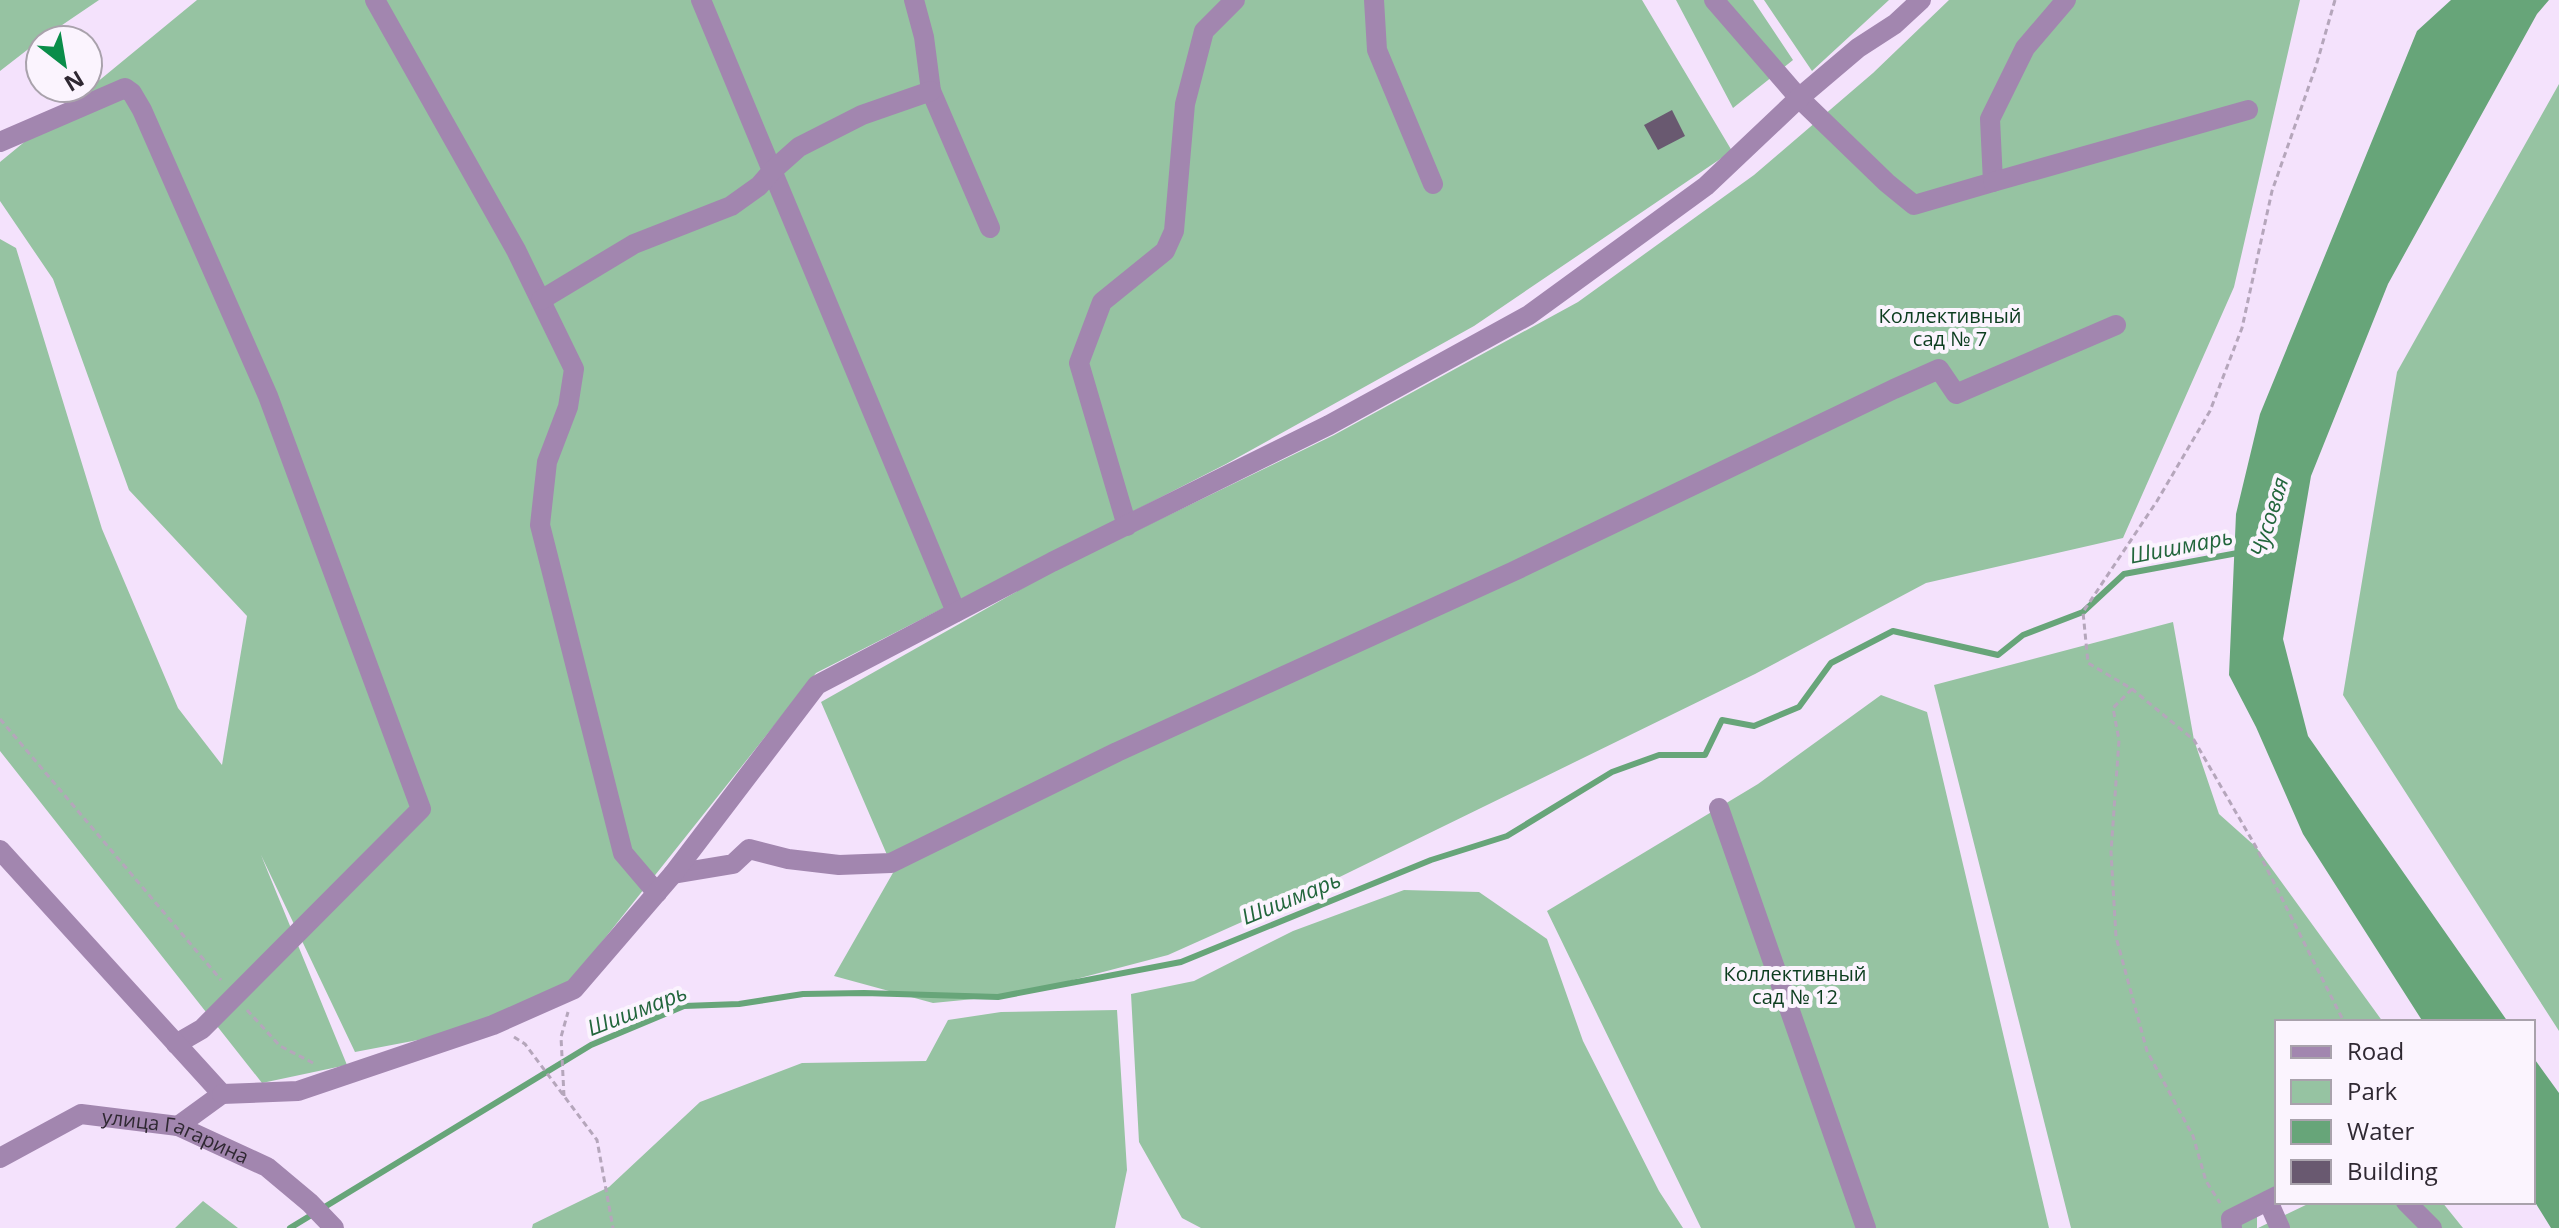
<svg xmlns="http://www.w3.org/2000/svg" width="2559" height="1228" viewBox="0 0 2559 1228" font-family="'Open Sans',sans-serif">
	<style>
		.green { fill: #96c3a2 }
		.water { fill: #67a579 }
		.lines { fill: none; stroke-linecap: round; stroke-linejoin: round }
		.stream { stroke: #67a579; stroke-width: 6 }
		.building { fill: #695970 }
		.path { stroke: #b5a6bb; stroke-width: 3; stroke-dasharray: 6 4; stroke-linecap: butt }
		.minor { stroke: #a286af; stroke-width: 20 }
		.labels { text-anchor: middle; stroke-width: 8; stroke-linejoin: round; paint-order: stroke }
		.park-label { font-size: 20px; fill: #0c3d1f; stroke: #fbf4fe }
		.street-label { font-size: 20px; fill: #2f2832; stroke: #fbf4fe }
		.water-label { font-size: 22px; font-style: italic; fill: #22663c; stroke: #fbf4fe }
	</style>
	<rect width="100%" height="100%" fill="#f4e2fc"/>
	<path class="green" d="M0,0H99L40,40L0,71Z
		M197,0H1642L1732,151L1474,326L1226,464L816,673L570,982L460,1032L355,1052L261,855L347,1065L262,1083L0,751V239L16,248L102,529L178,708L222,765L247,616L129,490L53,279L0,201V162Z
		M1676,0H1753L1793,60L1733,108Z
		M1764,0H1889L1812,71Z
		M1949,0H2300L2234,287L2123,538L1926,583L1755,674L1313,890L1168,955L1015,995L933,1003L834,976L894,871L821,702L1051,572L1334,435L1578,302L1754,175L1873,73Z
		M2559,84V1031L2343,695L2397,372Z
		M2173,622L2194,740L2219,814L2256,847L2383,1022H2277V1202L2257,1204V1228H2071L1934,685Z
		M1881,695L1927,712L2049,1228H1701L1547,911L1758,784Z
		M1404,890L1479,892L1547,939L1583,1041L1659,1191L1683,1228H1201L1182,1218L1139,1142L1131,994L1194,981L1293,931Z
		M1117,1010L1127,1170L1115,1228H532L533,1224L609,1187L700,1102L802,1063L926,1061L948,1020L1001,1012Z
		M203,1201L238,1228H175Z
		M2312,1202H2442L2463,1228H2258Z"/>
	<path class="water" d="M2451,0H2549L2537,14L2388,284L2311,476L2283,639L2308,736L2508,1022H2423L2303,834L2256,727L2229,675L2236,514L2260,414L2417,31Z
		M2533,1057L2559,1093V1228H2551L2533,1199Z"/>
	<g class="lines">
		<path class="stream" d="M290,1228L591,1045L684,1006L739,1004L803,994L864,993L998,997L1181,962L1431,860L1507,836L1612,772L1659,755H1705L1722,720L1754,726L1799,707L1831,663L1893,631L1998,655L2023,635L2083,612L2124,574L2243,552"/>
	</g>
	<path class="building" d="M1672,110L1685,136L1658,150L1644,125Z"/>
	<g class="lines">
		<path class="path" d="M2335,0L2316,66L2272,191L2242,328L2210,411L2157,501L2083,612L2088,663L2132,689L2194,740L2256,847L2344,1022
			M2132,689L2113,708L2119,740L2111,852L2116,937L2147,1051L2193,1136L2206,1181L2220,1203
			M0,719L221,980
			M247,1010L280,1046L315,1064
			M514,1037L525,1044L597,1140L613,1228
			M564,1096L561,1037L568,1012"/>
		<g class="minor">
			<path d="M375,0L516,250L574,369L568,407L547,462L540,525L623,853L657,893"/>
			<path d="M701,0L956,612"/>
			<path d="M914,0L924,37L931,91L990,228"/>
			<path d="M1374,0L1377,50L1433,184"/>
			<path d="M1714,0L1799,98L1887,183L1914,205L1993,182L1990,119L2025,48L2066,0"/>
			<path d="M0,142L125,88L132,93L142,110L268,396L421,809L202,1029L176,1044"/>
			<path d="M1993,182L2248,110"/>
			<path d="M541,300L634,244L731,206L759,186L772,171L799,147L862,115L931,91"/>
			<path d="M1127,526L1079,363L1102,302L1165,251L1174,231L1185,104L1204,31L1235,0"/>
			<path d="M1719,808L1866,1228"/>
			<path d="M0,850L222,1094L178,1126"/>
			<path d="M673,874L733,864L749,849L788,859L839,865L891,863L1117,752L1512,572L1894,389L1939,369L1956,394L2116,325"/>
			<path d="M222,1094L298,1091L493,1025L574,989L673,874L817,685L1052,562L1329,425L1529,315L1706,186L1799,98L1858,48L1895,24L1921,0"/>
			<path id="s1" d="M0,1158L81,1114L178,1126L267,1167L310,1203L334,1228"/>
			<path d="M2268,1201L2280,1228"/>
			<path d="M2406,1202L2432,1228"/>
			<path d="M2232,1228L2231,1219L2277,1196"/>
		</g>
	</g>
	<g class="labels">
		<g class="park-label">
			<text x="1950" y="323">Коллективный<tspan x="1950" dy="23">сад № 7</tspan></text>
			<text x="1795" y="981">Коллективный<tspan x="1795" dy="23">сад № 12</tspan></text>
		</g>
		<g class="street-label">
			<text dy="7" stroke="none"><textPath href="#s1" startOffset="190">улица Гагарина</textPath></text>
		</g>
		<g class="water-label">
			<text transform="translate(2269 517) rotate(-73)" y="8">Чусовая</text>
			<text transform="translate(2181 546) rotate(-11)" y="8">Шишмарь</text>
			<text transform="translate(1291 898) rotate(-22)" y="8">Шишмарь</text>
			<text transform="translate(637 1010) rotate(-21)" y="8">Шишмарь</text>
		</g>
	</g>
	<rect x="2275" y="1020" width="260" height="184" fill="#fbf4fe" stroke="#a9a2ac" stroke-width="2"/>
	<rect x="2291" y="1046" width="40" height="12" fill="#a286af" stroke="#a9a2ac" stroke-width="2"/>
	<text x="2347" y="1060" font-size="24" fill="#2f2832">Road</text>
	<rect x="2291" y="1080" width="40" height="24" fill="#96c3a2" stroke="#a9a2ac" stroke-width="2"/>
	<text x="2347" y="1100" font-size="24" fill="#2f2832">Park</text>
	<rect x="2291" y="1120" width="40" height="24" fill="#67a579" stroke="#a9a2ac" stroke-width="2"/>
	<text x="2347" y="1140" font-size="24" fill="#2f2832">Water</text>
	<rect x="2291" y="1160" width="40" height="24" fill="#695970" stroke="#a9a2ac" stroke-width="2"/>
	<text x="2347" y="1180" font-size="24" fill="#2f2832">Building</text>
	<g transform="translate(64 64) rotate(149)"><circle r="38" fill="#fbf4fe" stroke="#a9a2ac" stroke-width="2"/>
	<path d="M0-6L14 30L0 20L-14 30Z" fill="#0a8d4a"/>
	<text y="-12" font-size="22" font-weight="bold" text-anchor="middle" fill="#2f2832">N</text>
	</g>
</svg>
